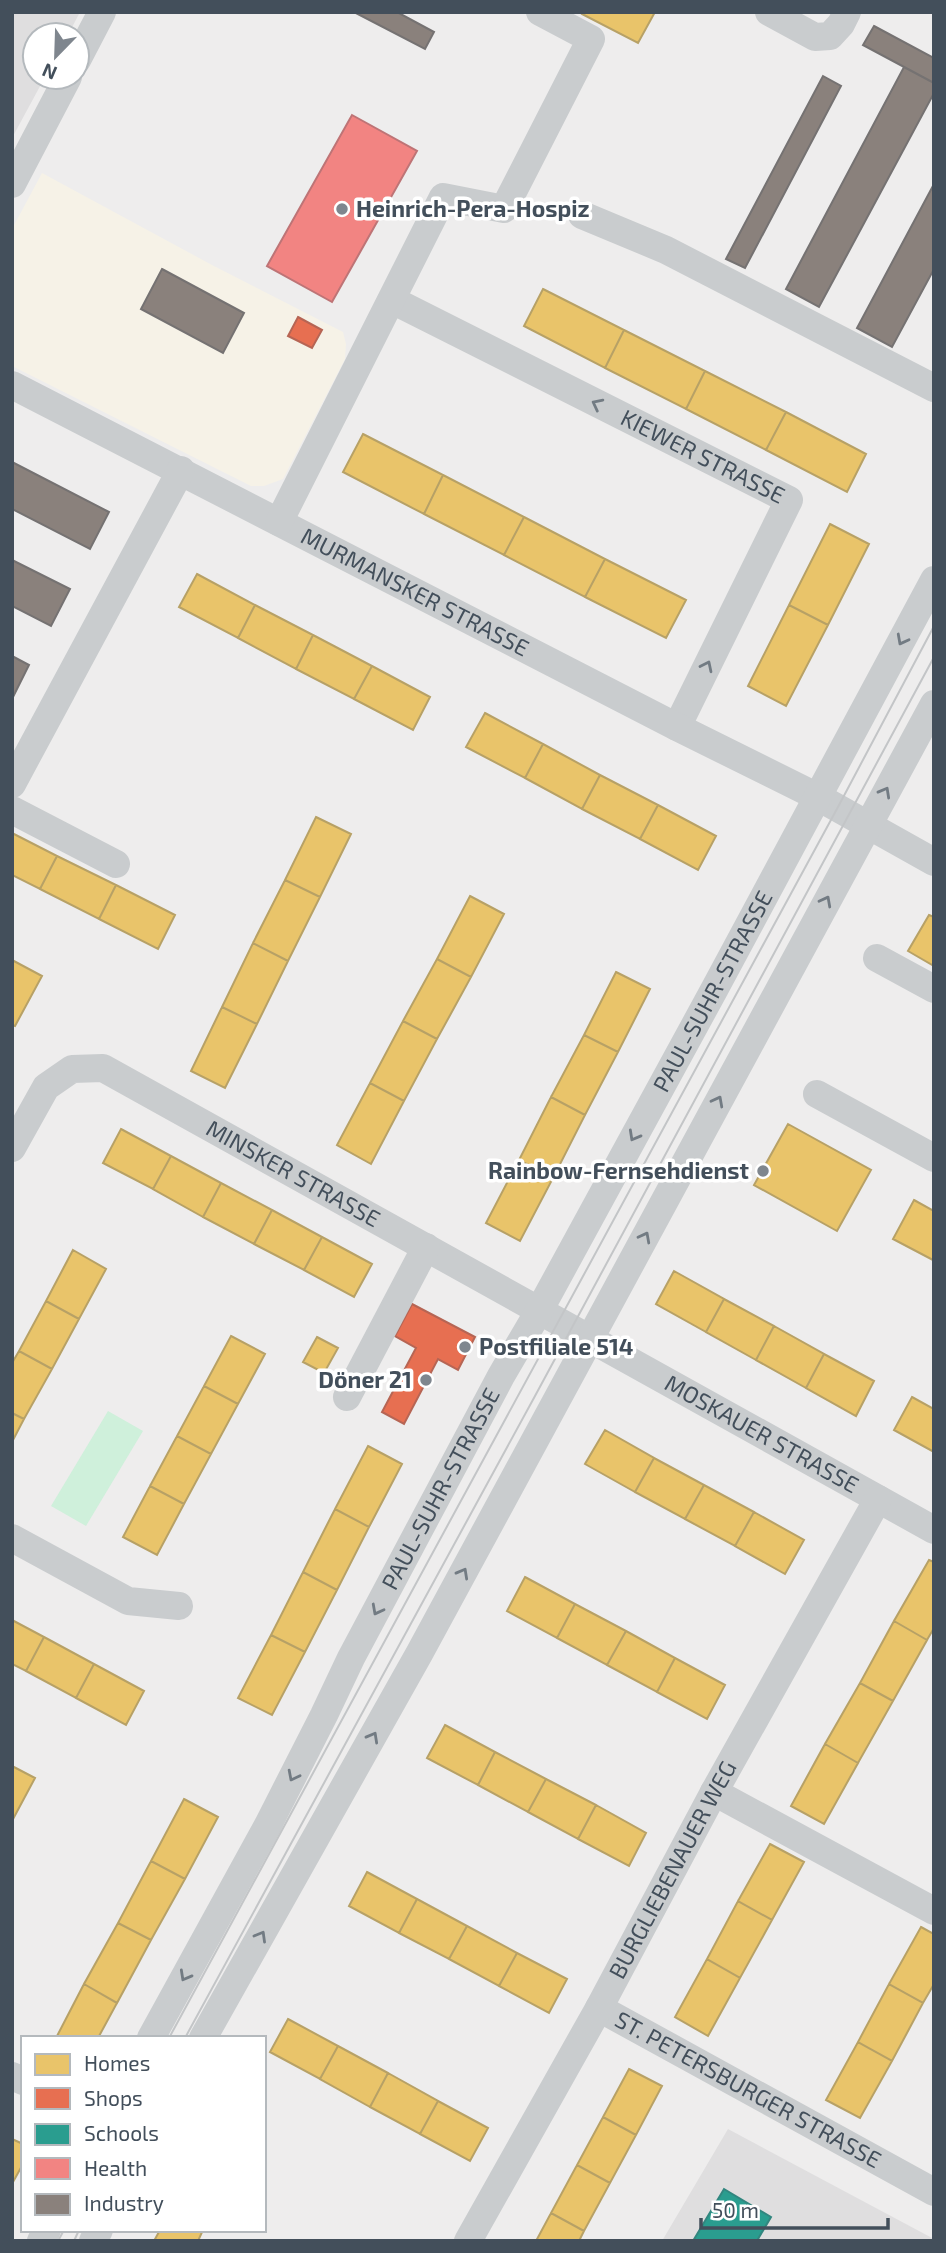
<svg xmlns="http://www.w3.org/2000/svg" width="946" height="2253" viewBox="0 0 946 2253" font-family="'Exo 2',sans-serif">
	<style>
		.commercial { fill: #f6f2e7 }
		.education { fill: #dfdedf }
		.green { fill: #cff0db }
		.homes { fill: #e9c46a; stroke: #b7a166; stroke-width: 2 }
		.shops { fill: #e76f51; stroke: #b66554; stroke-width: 2 }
		.schools { fill: #2a9d8f; stroke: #32867f; stroke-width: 2 }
		.health { fill: #f28482; stroke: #be7476; stroke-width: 2 }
		.industry { fill: #8a817c; stroke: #757272; stroke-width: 2 }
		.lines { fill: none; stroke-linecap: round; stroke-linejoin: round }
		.minor { stroke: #c9ccce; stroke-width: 28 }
		.tram { stroke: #c3c5c7; stroke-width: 2 }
		.oneway { stroke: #727b83 }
		.poi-dot { fill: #7f868e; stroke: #fff; stroke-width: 2.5 }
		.labels { text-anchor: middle; stroke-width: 7; stroke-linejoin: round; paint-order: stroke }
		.poi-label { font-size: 23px; font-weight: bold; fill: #434f5b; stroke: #fff; text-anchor: start }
		.street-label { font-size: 23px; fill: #434f5b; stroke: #fff }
	</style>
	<rect width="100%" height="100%" fill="#eeeded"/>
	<path class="commercial" d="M42,173L212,265L343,332L346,344L345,359L283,479L264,486H251L12,366V229Z"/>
	<path class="education" d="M12,12H80L68,35H35V77H45L12,138Z
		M728,2129L934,2239V2241H662Z"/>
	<path class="green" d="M108,1411L143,1431L86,1526L51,1506Z"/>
	<path class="homes" d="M583,12H655L638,43L582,14Z
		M543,289L624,330L605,368L524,326Z
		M624,330L705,371L686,409L605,368Z
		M705,371L786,412L766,450L686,409Z
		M786,412L866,454L847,492L766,450Z
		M363,434L443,475L424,514L343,472Z
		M443,475L524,517L504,555L424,514Z
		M524,517L605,559L585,597L504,555Z
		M830,524L869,544L828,625L789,605Z
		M605,559L686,600L666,638L585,597Z
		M197,574L255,605L238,638L179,607Z
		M255,605L313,635L296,669L238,638Z
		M789,605L828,625L786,706L748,686Z
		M313,635L372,666L354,699L296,669Z
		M372,666L430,697L413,730L354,699Z
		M485,713L543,744L525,778L466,747Z
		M543,744L600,775L582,809L525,778Z
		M600,775L658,805L640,839L582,809Z
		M658,805L716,836L698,870L640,839Z
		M316,817L351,834L320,897L285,880Z
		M12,833L57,856L40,889L12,875Z
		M57,856L116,885L99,919L40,889Z
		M285,880L320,897L288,961L253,943Z
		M116,885L175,915L158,949L99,919Z
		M470,896L504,914L471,977L437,959Z
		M929,915L934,917V966L908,951Z
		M253,943L288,961L257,1024L222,1007Z
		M437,959L471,977L437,1039L403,1021Z
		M12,960L42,976L15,1026L12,1025Z
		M616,972L650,989L618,1052L584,1035Z
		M222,1007L257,1024L225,1088L191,1071Z
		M403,1021L437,1039L404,1101L370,1083Z
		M584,1035L618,1052L585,1115L551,1097Z
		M370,1083L404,1101L371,1164L337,1145Z
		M551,1097L585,1115L553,1178L519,1160Z
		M788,1124L871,1170L837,1231L754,1185Z
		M121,1129L171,1156L153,1189L103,1163Z
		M171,1156L221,1183L203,1217L153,1189Z
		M519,1160L553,1178L520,1241L486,1223Z
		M221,1183L272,1210L254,1244L203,1217Z
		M914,1200L934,1211L933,1260L893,1239Z
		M272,1210L322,1237L304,1270L254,1244Z
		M322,1237L372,1264L354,1297L304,1270Z
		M73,1250L106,1269L79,1319L46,1301Z
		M674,1271L724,1299L706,1332L656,1304Z
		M724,1299L774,1326L756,1360L706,1332Z
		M46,1301L79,1319L52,1369L19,1351Z
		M774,1326L824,1354L806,1388L756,1360Z
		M231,1336L265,1354L238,1404L204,1386Z
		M317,1337L338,1348L324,1373L303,1362Z
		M19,1351L52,1369L24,1419L12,1413V1363Z
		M824,1354L874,1381L856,1416L806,1388Z
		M204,1386L238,1404L211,1454L177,1436Z
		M912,1397L934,1409V1452L894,1430Z
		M12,1413L24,1419L12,1442Z
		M605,1430L654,1458L635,1492L585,1464Z
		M177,1436L211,1454L184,1504L150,1486Z
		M368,1446L402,1464L369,1527L335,1509Z
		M654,1458L704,1485L685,1519L635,1492Z
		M704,1485L754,1512L735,1546L685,1519Z
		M150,1486L184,1504L157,1555L123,1537Z
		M335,1509L369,1527L337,1590L303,1572Z
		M754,1512L804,1540L785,1574L735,1546Z
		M929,1560L934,1562V1628L927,1640L894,1621Z
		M303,1572L337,1590L305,1652L271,1635Z
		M525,1577L575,1604L557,1638L507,1611Z
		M575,1604L626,1631L607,1665L557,1638Z
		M12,1620L44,1637L26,1671L12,1664Z
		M894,1621L927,1640L893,1701L860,1683Z
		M626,1631L675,1658L657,1692L607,1665Z
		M271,1635L305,1652L272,1715L238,1698Z
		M44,1637L94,1664L76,1698L26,1671Z
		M675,1658L725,1685L707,1719L657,1692Z
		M94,1664L144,1691L126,1725L76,1698Z
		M860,1683L893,1701L858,1763L825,1744Z
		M445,1725L495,1752L478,1785L427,1758Z
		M825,1744L858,1763L824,1824L791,1806Z
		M495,1752L546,1779L528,1812L478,1785Z
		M12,1766L35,1778L12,1821Z
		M546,1779L596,1805L578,1839L528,1812Z
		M184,1799L218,1817L185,1879L151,1861Z
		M596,1805L646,1833L629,1866L578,1839Z
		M770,1844L804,1862L772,1920L738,1901Z
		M151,1861L185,1879L151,1940L118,1923Z
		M367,1872L417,1899L399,1933L349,1906Z
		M417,1899L467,1926L449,1959L399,1933Z
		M738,1901L772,1920L740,1978L707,1959Z
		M118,1923L151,1940L117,2003L84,1984Z
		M467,1926L517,1953L499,1986L449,1959Z
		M921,1927L934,1934V1984L923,2003L889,1984Z
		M517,1953L567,1979L549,2013L499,1986Z
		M707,1959L740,1978L708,2036L675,2017Z
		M84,1984L117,2003L98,2038H56Z
		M889,1984L923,2003L892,2061L858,2042Z
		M288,2019L338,2046L320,2079L270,2052Z
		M858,2042L892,2061L860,2118L826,2100Z
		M338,2046L388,2073L370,2107L320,2079Z
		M629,2069L662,2086L636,2135L603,2117Z
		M388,2073L438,2101L420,2134L370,2107Z
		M438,2101L488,2128L470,2161L420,2134Z
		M603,2117L636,2135L610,2183L577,2165Z
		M12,2139L23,2144V2164L13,2182Z
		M577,2165L610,2183L584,2231L551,2213Z
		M551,2213L584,2231L579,2241H536Z
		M160,2230H203L198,2241H154Z"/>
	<path class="shops" d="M298,317L322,330L312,348L288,336Z
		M412,1304L475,1337L458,1370L438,1359L404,1424L382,1412L416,1348L395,1336Z"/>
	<path class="schools" d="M724,2189L771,2217L758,2239L761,2241H693Z"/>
	<path class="health" d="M352,115L417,151L332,302L267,266Z"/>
	<path class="industry" d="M354,12H397L434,32L425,49Z
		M874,26L934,58V83L863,45Z
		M904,67L934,83V93L819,307L786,289Z
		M823,76L841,86L745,268L726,259Z
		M934,184V269L892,347L857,328Z
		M162,269L244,313L223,353L141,309Z
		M12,462L109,512L90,549L12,509Z
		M12,560L70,589L51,626L12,606Z
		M12,656L29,665L12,699Z"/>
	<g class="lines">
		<g class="minor">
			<path d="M769,12L815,37L830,36L841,24L847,12"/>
			<path d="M77,60L102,12"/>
			<path d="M12,184L68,77"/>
			<path d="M582,215L666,250L934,388"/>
			<path id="s1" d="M392,300L789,500L677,727"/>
			<path id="s2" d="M12,385L677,727L818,797L934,862"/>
			<path d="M279,522L443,197L504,209L591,39L540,12"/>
			<path d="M12,784L181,470"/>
			<path d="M12,810L116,864"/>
			<path d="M877,958L934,989"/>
			<path d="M817,1094L934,1158"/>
			<path id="s3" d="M12,1148L46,1087L72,1069L103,1068L934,1530"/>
			<path d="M347,1397L426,1247"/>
			<path d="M12,1538L128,1601L179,1606"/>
			<path d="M714,1792L934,1911"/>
			<path id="s4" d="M599,2008L934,2192"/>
			<path id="s5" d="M151,2038L268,1825L324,1715L351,1658L501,1376L539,1311L714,990L934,580"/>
			<path d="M203,2038L419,1654L934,704"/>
			<path d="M12,2076L23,2081"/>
			<path d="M41,2241L47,2230"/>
			<path d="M93,2241L99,2230"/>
			<path id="s6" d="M468,2241L599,2008L714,1792L878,1499"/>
		</g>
		<path class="tram" d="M169,2038L838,807L934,626
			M185,2038L535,1396L934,657
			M58,2241L64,2230
			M74,2241L79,2230"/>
	</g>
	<defs><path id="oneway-chevron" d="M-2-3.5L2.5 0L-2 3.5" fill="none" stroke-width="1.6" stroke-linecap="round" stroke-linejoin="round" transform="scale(1.75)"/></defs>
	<g class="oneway">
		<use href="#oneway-chevron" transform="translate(597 404) rotate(-153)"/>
		<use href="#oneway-chevron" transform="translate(902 640) rotate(118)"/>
		<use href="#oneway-chevron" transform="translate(707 666) rotate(-64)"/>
		<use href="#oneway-chevron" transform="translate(885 792) rotate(-61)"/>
		<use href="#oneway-chevron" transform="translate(826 901) rotate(-62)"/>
		<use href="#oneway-chevron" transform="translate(718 1101) rotate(-62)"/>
		<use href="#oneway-chevron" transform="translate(634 1136) rotate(119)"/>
		<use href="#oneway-chevron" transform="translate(645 1237) rotate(-62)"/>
		<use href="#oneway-chevron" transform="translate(463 1573) rotate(-61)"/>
		<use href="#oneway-chevron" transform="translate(377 1610) rotate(118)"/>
		<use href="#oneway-chevron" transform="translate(373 1737) rotate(-61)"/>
		<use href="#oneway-chevron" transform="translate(293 1776) rotate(117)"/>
		<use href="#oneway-chevron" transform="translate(261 1936) rotate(-60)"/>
		<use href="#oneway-chevron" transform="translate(185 1976) rotate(119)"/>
	</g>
	<g class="poi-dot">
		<circle cx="342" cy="209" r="7"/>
		<circle cx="763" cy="1171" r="7"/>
		<circle cx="465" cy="1347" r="7"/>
		<circle cx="426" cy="1380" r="7"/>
	</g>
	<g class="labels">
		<g class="poi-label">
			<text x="356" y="217">Heinrich-Pera-Hospiz</text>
			<text x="749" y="1179" text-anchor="end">Rainbow-Fernsehdienst</text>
			<text x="479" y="1355">Postfiliale 514</text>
			<text x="412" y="1388" text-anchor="end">Döner 21</text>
		</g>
		<g class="street-label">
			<text dy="8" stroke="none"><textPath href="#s1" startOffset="348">KIEWER STRASSE</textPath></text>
			<text dy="8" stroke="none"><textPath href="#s2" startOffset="453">MURMANSKER STRASSE</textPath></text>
			<text dy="8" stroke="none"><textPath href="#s5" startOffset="1188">PAUL-SUHR-STRASSE</textPath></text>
			<text dy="8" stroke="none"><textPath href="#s3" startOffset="350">MINSKER STRASSE</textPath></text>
			<text dy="8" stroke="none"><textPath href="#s3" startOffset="886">MOSKAUER STRASSE</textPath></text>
			<text dy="8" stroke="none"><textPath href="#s5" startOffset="621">PAUL-SUHR-STRASSE</textPath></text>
			<text dy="8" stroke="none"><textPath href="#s6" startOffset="424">BURGLIEBENAUER WEG</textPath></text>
			<text dy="8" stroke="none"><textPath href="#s4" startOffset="170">ST. PETERSBURGER STRASSE</textPath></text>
		</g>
	</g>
	<rect width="946" height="2253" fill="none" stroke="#434f5b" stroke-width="28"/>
	<rect x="21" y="2036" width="245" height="196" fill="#ffffff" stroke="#b4b9bd" stroke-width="2"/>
	<rect x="35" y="2054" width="35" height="21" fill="#e9c46a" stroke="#b4b9bd" stroke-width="2"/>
	<text x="84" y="2071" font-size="21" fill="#434f5b">Homes</text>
	<rect x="35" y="2088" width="35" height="21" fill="#e76f51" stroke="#b4b9bd" stroke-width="2"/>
	<text x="84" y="2106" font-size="21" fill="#434f5b">Shops</text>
	<rect x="35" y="2124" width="35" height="21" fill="#2a9d8f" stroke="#b4b9bd" stroke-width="2"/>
	<text x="84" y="2141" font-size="21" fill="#434f5b">Schools</text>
	<rect x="35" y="2158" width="35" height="21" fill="#f28482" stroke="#b4b9bd" stroke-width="2"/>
	<text x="84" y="2176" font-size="21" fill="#434f5b">Health</text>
	<rect x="35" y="2194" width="35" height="21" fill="#8a817c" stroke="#b4b9bd" stroke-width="2"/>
	<text x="84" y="2211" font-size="21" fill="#434f5b">Industry</text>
	<g transform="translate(56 56) rotate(203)"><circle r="33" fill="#ffffff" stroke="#b4b9bd" stroke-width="2"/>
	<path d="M0-5L12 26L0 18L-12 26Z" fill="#7f868e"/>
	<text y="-10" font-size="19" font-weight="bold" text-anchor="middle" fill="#434f5b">N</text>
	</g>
	<path d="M701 2218v10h187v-10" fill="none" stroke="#434f5b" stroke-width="3.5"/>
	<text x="712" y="2218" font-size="21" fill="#434f5b" stroke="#ffffff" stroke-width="5" paint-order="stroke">50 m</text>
</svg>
